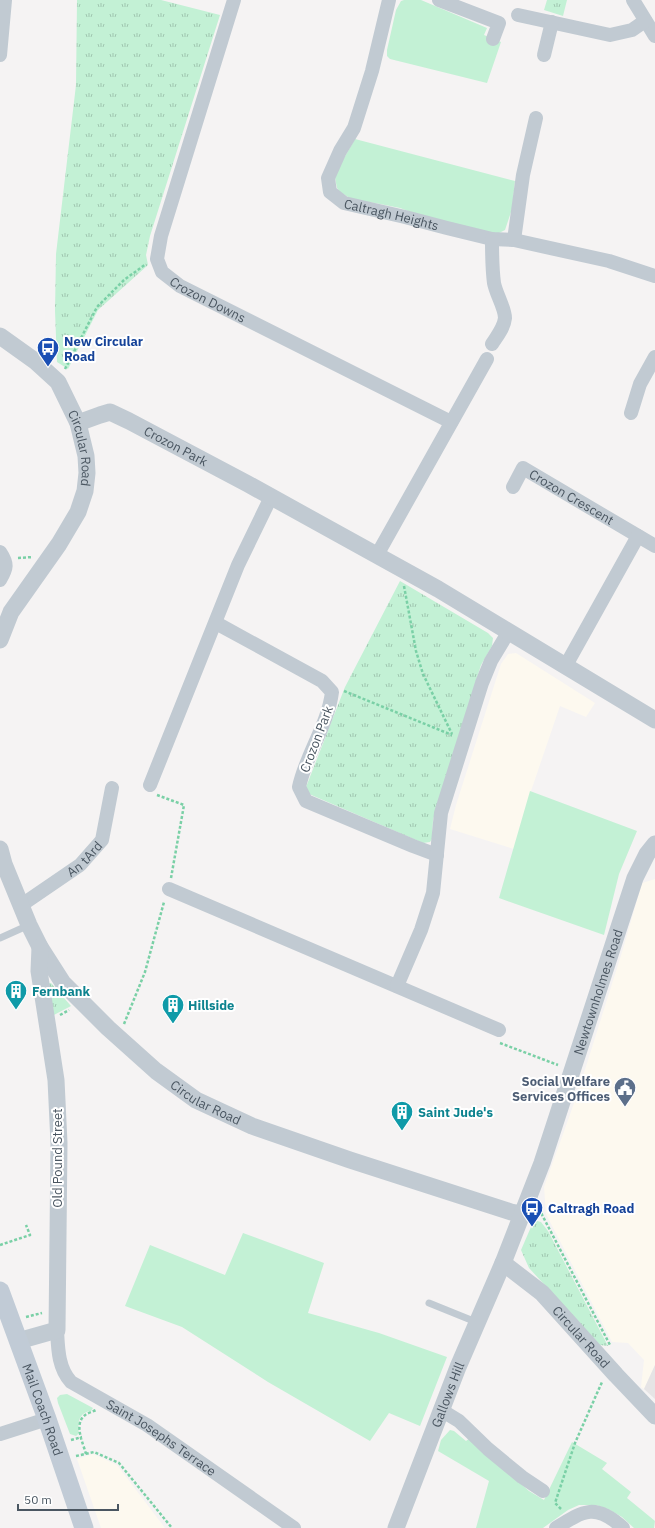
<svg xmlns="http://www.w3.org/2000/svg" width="655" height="1528" viewBox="0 0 655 1528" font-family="'IBM Plex Sans',sans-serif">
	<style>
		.commercial { fill: #fdf9ef }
		.education { fill: #e6e4e5 }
		.green { fill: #c3f1d5 }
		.park { fill: url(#park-tufts) }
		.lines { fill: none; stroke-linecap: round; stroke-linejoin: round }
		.path { stroke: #7ad0a6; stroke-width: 2.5; stroke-dasharray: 3 2; stroke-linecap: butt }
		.service { stroke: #c1cad2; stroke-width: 7 }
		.minor { stroke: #c1cad2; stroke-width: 14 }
		.tertiary { stroke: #c1cad2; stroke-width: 17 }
		.secondary { stroke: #c1cbd6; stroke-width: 19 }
		.labels { text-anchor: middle; stroke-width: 4; stroke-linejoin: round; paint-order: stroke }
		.street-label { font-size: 13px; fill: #4a5661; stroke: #fff }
		.transit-label { font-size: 13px; font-weight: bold; fill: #164399; stroke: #fff; text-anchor: start }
		.culture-label { font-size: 13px; font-weight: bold; fill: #0d838f; stroke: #fff; text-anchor: start }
		.service-label { font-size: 13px; font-weight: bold; fill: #4e5e75; stroke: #fff; text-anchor: end }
	</style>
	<defs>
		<pattern id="park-tufts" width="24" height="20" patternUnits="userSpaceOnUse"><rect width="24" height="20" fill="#c3f1d5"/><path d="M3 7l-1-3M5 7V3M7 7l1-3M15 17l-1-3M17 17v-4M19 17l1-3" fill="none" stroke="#a0c6b0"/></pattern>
	</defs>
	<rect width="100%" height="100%" fill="#f5f3f3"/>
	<path class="commercial" d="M516,653L595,703L586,717L560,706L531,791L514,849L450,829L456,805L501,664L508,654Z
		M655,879V1365L644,1389L641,1387L644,1360L628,1343L612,1342L546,1214L544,1187L577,1095L623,949L642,883Z
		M93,1454L117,1465L165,1528H101L77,1459Z"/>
	<path class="education" d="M655,1365V1399L644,1389Z"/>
	<path class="green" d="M404,0H421L487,28L484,35L501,42L487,83L390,59L387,56V50L396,10L401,1Z
		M355,139L515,181L512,209L505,230L497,234L419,215L400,208L375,203L353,200L340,192L337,188L335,178L337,170Z
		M530,791L637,831L619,874L604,935L499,898Z
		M243,1233L324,1263L308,1313L379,1333L447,1357L420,1426L389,1413L370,1441L268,1382L182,1327L125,1306L150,1245L225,1275Z
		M67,1394L93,1408L91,1411C79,1412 77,1423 79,1433L76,1436L70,1434L58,1403L57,1398L60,1395Z
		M450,1430L454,1431L466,1441L470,1438L529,1491L544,1500L572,1442L607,1463L602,1469L631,1492L627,1498L655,1521L654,1528H634L622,1517L608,1509L596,1505H579L568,1510L543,1528H476L489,1481L438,1451L441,1440Z"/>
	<path class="park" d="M77,0H161L220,15L150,236L146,255L148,265L98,310L68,369L57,362L55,311L56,254L76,85Z
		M547,0H567L563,16L544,10Z
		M400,581L488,633L493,638L492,646L481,665L439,799L433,820L432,839L430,842L423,843L309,794L306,787L345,687Z
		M48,983H51L71,1006L52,1016Z
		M534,1220L541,1222L548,1231L608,1346L600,1345L529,1268L521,1250Z"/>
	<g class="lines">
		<path class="path" d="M65,369L97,307L124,280L146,264
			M18,558L33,557
			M404,586L416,651L423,674L452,734
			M344,691L452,735
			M157,795L184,805L171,878
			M60,1015L69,1010
			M124,1024L145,972L164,902
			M500,1043L558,1065
			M539,1209L610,1345
			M0,1245L30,1235L26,1225
			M26,1317L42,1313
			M71,1440L82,1437
			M86,1454C83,1443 74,1425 84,1416C87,1413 92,1412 96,1410
			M76,1456L94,1452L119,1463L172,1528
			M561,1509L555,1503L575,1443L602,1382"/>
		<path class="service" d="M0,938L29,925
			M429,1303L476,1322"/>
		<g class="minor">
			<path id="s1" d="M234,0L161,236L157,259L162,272L180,286L451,422"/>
			<path id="s2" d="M389,0L372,71L354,128L340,151L328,178L330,192L344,203L405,217L447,228L492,239L514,240L609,261L655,276"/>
			<path d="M439,0L499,23L493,39"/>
			<path d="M633,0L655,36"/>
			<path d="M518,15L610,35L632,30L645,21"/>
			<path d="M0,55L5,0"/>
			<path d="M544,55L552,22"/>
			<path d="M492,239C492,253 492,268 494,283C496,294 505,308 505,318C504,328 497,336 492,344"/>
			<path d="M514,240L523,175L536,118"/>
			<path d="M631,413L640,384L655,357"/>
			<path id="s3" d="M513,487L523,468L655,546"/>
			<path d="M0,552C8,564 7,568 0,580"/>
			<path d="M377,555L487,359"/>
			<path d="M216,623L322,681L332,692C328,725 306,754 299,787L306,801L413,846L437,855"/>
			<path d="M565,667L638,536"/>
			<path d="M150,785L238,565L271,497"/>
			<path d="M169,889L499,1030"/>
			<path id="s4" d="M20,906L80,865L102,840L112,788"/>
			<path d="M397,986L421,930L433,893L441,813L482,683L491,661L509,631"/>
			<path id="s5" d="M57,1330C58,1348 58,1368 71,1382L147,1425L294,1528"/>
			<path d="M441,1410L459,1421L488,1449L522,1477L543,1491"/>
			<path d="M0,1434L47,1419"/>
			<path d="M556,1528C584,1510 596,1503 623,1528"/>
		</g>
		<g class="tertiary">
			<path id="s6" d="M0,336L35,361L58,382L78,423L86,456L87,473L85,491L78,512L59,544L11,612L0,640"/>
			<path id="s7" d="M78,423L100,415L110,412L129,421L248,484L438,589L655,720"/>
			<path id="s8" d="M0,849L4,864L29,925L40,947L63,983L108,1028L156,1071L196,1100L252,1126L350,1160L511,1212L522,1214"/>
			<path id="s9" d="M503,1263L542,1293L616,1375L655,1416"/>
			<path d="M18,1341L57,1330L59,1143L56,1080L39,971L40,947"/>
			<path id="s10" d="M396,1528L458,1367L503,1263L542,1163L635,878L647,854L655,844"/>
		</g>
		<path class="secondary" id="s11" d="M0,1291L47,1419L84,1528"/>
	</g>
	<defs>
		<g id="bus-pin" transform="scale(1.15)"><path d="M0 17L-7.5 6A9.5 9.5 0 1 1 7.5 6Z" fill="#1a4fb4" stroke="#fff"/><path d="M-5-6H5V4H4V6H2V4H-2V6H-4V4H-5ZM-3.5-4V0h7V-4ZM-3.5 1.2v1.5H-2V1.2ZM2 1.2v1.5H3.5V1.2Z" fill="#fff"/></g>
		<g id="building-pin" transform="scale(1.15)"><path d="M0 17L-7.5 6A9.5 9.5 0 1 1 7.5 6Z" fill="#0f9aa8" stroke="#fff"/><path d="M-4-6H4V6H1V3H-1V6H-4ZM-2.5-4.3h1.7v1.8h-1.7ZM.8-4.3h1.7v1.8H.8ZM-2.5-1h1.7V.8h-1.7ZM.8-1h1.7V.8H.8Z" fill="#fff"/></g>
		<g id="civic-pin" transform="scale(1.15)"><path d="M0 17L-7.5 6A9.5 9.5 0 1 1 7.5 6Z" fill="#5c6f8a" stroke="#fff"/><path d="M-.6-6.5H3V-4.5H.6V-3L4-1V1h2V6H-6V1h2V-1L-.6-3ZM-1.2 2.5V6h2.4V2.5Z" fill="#fff"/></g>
	</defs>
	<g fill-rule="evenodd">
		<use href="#bus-pin" x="48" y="348"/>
		<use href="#building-pin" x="16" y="991"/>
		<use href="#building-pin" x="173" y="1005"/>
		<use href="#civic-pin" x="625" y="1088"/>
		<use href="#building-pin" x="402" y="1112"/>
		<use href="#bus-pin" x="532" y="1208"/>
	</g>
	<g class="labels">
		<g class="street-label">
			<text dy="5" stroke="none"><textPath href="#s2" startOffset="270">Caltragh Heights</textPath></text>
			<text dy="5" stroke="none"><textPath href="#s1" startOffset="338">Crozon Downs</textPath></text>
			<text dy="5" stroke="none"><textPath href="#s7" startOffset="108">Crozon Park</textPath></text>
			<text dy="5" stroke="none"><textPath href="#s6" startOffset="145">Circular Road</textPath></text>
			<text dy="5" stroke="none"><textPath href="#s3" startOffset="78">Crozon Crescent</textPath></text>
			<text transform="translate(316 739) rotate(-69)" y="5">Crozon Park</text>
			<text dy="5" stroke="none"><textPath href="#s4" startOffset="80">An tArd</textPath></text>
			<text dy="5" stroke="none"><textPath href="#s10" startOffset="573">Newtownholmes Road</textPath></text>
			<text dy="5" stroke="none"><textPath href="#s8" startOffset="336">Circular Road</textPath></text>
			<text transform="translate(57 1158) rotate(-90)" y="5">Old Pound Street</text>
			<text dy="5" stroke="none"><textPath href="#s9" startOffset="108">Circular Road</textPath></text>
			<text dy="5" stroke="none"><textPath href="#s10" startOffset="143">Gallows Hill</textPath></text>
			<text dy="5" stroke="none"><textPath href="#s11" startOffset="126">Mail Coach Road</textPath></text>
			<text dy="5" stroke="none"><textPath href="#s5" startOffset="161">Saint Josephs Terrace</textPath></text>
		</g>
		<g class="transit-label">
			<text x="64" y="346">New Circular<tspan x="64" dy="15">Road</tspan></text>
			<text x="548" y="1213">Caltragh Road</text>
		</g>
		<g class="culture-label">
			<text x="32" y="996">Fernbank</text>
			<text x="188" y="1010">Hillside</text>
			<text x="418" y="1117">Saint Jude's</text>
		</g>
		<g class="service-label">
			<text x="610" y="1086">Social Welfare<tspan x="610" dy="15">Services Offices</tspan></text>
		</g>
	</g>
	<path d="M18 1504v6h100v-6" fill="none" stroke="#4a5661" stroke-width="2"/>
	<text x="24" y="1504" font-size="12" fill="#4a5661" stroke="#ffffff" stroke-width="3" paint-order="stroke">50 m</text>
</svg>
